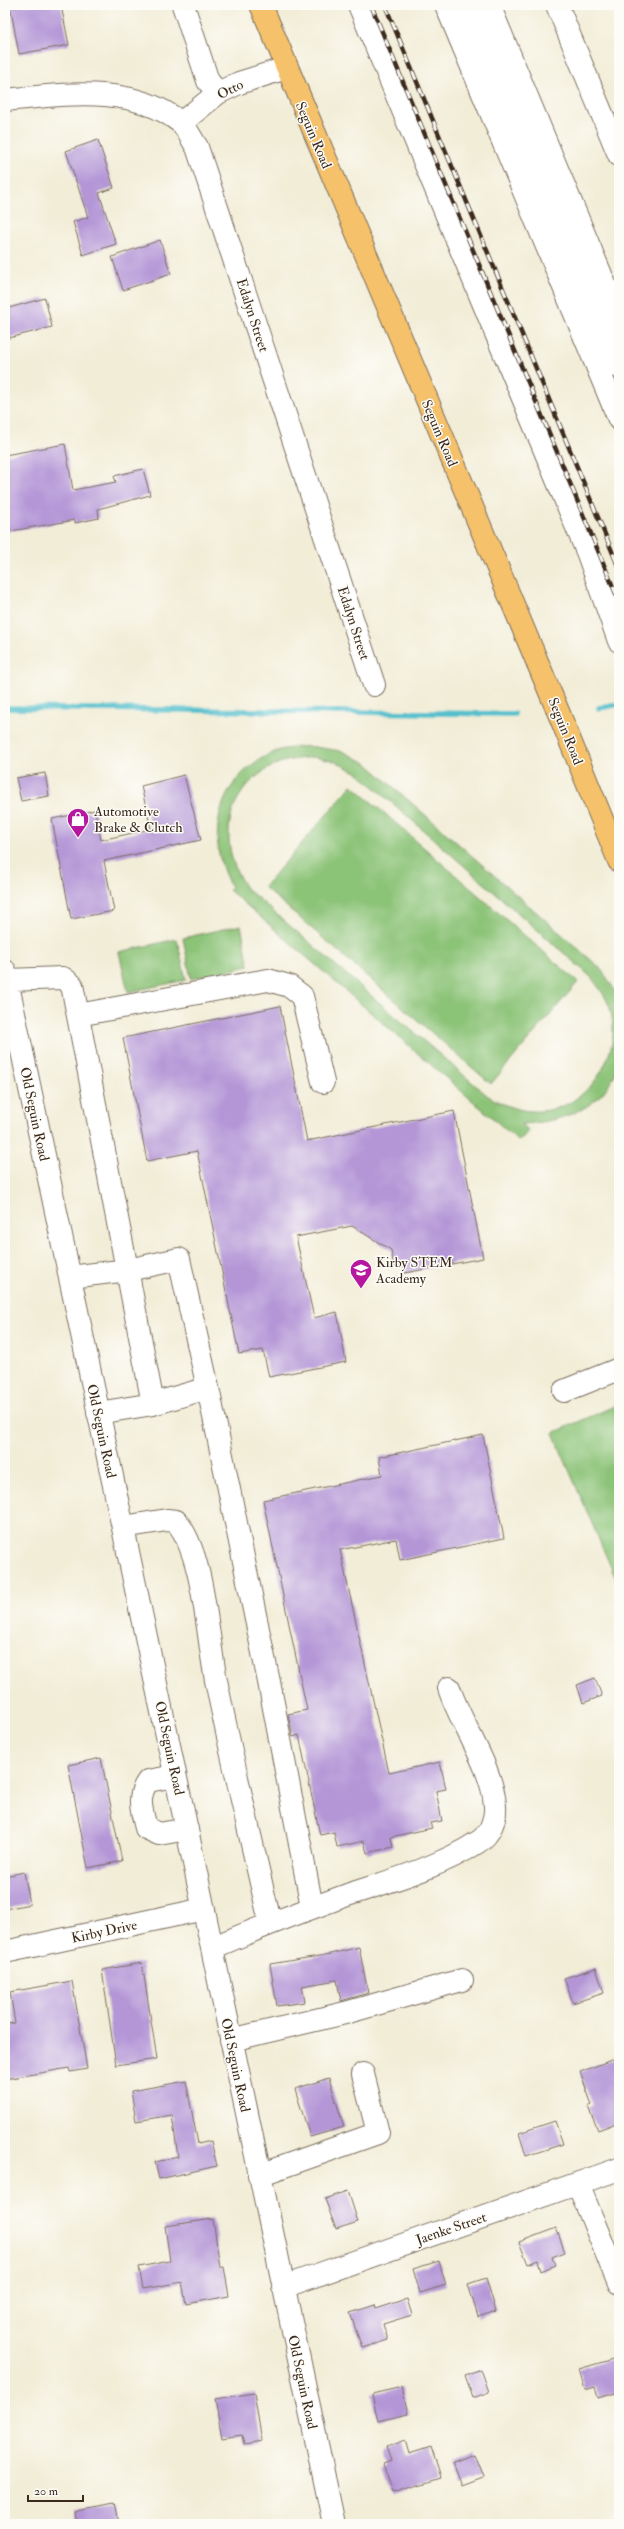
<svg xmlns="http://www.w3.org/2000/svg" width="624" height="2529" viewBox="0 0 624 2529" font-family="'IM FELL Double Pica',serif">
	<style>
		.green { fill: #8bc377; stroke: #63764a; fill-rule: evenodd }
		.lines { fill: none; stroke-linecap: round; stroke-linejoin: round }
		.stream { stroke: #54c0cd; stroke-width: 5.5 }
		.building { fill: #b496d7 }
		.minor-casing { stroke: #7b6e5f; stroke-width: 24 }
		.major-casing { stroke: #7b6e5f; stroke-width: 24 }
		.minor { stroke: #fff; stroke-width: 22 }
		.major { stroke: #f5c16b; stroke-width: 22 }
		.rail-casing { stroke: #3b2a1e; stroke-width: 4.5 }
		.rail { stroke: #fdfcf7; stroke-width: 3; stroke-dasharray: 9; stroke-linecap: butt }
		.labels { text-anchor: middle; stroke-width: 3; stroke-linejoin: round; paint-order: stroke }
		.street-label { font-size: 14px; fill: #3b2a1e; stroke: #fdfcf7 }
		.poi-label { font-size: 14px; fill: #3b2a1e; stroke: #fdfcf7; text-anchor: start }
	</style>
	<rect width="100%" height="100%" fill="#fdfcf7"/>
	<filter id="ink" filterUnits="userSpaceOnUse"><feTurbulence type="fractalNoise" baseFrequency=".025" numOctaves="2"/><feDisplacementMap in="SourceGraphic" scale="8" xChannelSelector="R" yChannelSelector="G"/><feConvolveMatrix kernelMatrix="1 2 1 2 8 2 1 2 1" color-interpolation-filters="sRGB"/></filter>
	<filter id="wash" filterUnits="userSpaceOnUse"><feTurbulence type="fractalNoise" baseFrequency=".012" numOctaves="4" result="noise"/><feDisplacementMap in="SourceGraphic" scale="16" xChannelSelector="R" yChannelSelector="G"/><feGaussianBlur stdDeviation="0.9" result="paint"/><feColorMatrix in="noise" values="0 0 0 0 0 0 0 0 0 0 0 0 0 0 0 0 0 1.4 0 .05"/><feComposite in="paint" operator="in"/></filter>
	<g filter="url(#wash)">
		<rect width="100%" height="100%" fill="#f2edd7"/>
		<path class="green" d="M308,746L342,751L366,763L599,967C621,996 619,998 619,1034C619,1044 621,1056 618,1065C605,1109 562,1122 521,1124L529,1131L519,1141L229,890L231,887C204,837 217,778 272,753C283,748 296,747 308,746ZM314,757L336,762L358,773L591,977C598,987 607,997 610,1009C624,1054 588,1109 540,1111C520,1112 505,1106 488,1096L246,888C216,842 225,788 277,764C288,759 302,759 314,757Z
			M352,785L578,982L491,1084L264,887Z
			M241,925L249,966L191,979L183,938Z
			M177,939L186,980L128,992L119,952Z
			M619,1404V1577L616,1579L553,1433Z"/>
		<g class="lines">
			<path class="stream" d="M5,708L514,714
				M599,708L619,704"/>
		</g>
		<g id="blocks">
			<path class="building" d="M10,5H61L69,45L19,54Z
				M98,140L114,188L99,193L116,244L83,255L73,222L88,217L66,151Z
				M160,240L171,274L123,290L112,257Z
				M45,298L52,327L5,339V309Z
				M65,444L73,490L116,482L114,476L143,469L150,495L98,509L99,518L75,523V520L5,532V455Z
				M45,773L49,796L21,801L16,778Z
				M184,775L201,840L104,861L114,911L71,919L52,819L95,810L101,840L151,829L141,786Z
				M280,1006L307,1141L454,1111L483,1258L405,1273L404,1266L394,1267L391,1250L352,1226L296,1237L314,1318L337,1312L346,1362L269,1377L263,1350L239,1354L197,1151L147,1161L123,1038Z
				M483,1435L504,1538L400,1560L396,1539L340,1550L389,1773L440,1762L446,1789L436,1791L442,1821L430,1823L432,1828L391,1837L393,1847L367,1853L364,1841L337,1847L334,1832L320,1835L299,1735L293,1737L288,1714L307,1710L263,1500L382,1475L379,1457Z
				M595,1678L602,1696L583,1703L577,1685Z
				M101,1758L122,1861L88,1868L68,1765Z
				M24,1872L30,1904L5,1909V1876Z
				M359,1947L368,1993L341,2001L337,1980L302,1986L305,2002L277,2006L270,1964L331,1954Z
				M142,1963L157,2059L116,2065L102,1970Z
				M596,1968L604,1993L573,2003L564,1978Z
				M72,1981L87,2069L70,2072L69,2068L5,2079V2024L15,2023L10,1992Z
				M619,2057V2122L598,2130L588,2107L592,2105L580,2072Z
				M329,2078L344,2127L310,2137L295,2089Z
				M186,2081L198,2144L211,2141L217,2166L159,2179L155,2162L178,2157L172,2115L136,2121L131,2091Z
				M555,2121L563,2144L526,2156L519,2133Z
				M348,2191L358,2222L336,2229L325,2199Z
				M213,2219L220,2267H224L229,2296L186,2304L182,2282L143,2289L139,2267L170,2261L165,2226Z
				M556,2228L565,2252L552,2257L555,2265L541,2271L538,2260L528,2264L519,2242Z
				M439,2261L446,2285L420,2293L413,2269Z
				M486,2278L496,2311L478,2317L468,2284Z
				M407,2299L412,2315L383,2324L388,2340L362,2348L350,2313L375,2305L376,2309Z
				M616,2358L619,2369V2392L598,2398L595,2387L585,2390L579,2369Z
				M481,2369L489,2392L473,2398L465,2375Z
				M402,2387L408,2414L378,2421L372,2394Z
				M254,2393L262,2441L244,2444L242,2435L222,2438L215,2399Z
				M405,2440L409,2454L431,2447L441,2478L393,2493L383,2464L391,2461L386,2447Z
				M474,2454L483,2477L462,2485L453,2462Z
				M115,2503L119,2524H77L75,2510Z"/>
		</g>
	</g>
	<g filter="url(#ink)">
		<use href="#blocks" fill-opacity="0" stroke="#7b6e5f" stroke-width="1"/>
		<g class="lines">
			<g class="minor-casing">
				<path id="minor" d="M183,5L208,81L218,93
					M359,5L588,554L619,641
					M446,5L619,419
					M469,5L619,367
					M489,5L619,318
					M557,5L619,155
					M5,100C62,95 131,83 180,122C187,128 192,140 197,147L374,685
					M181,123L218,93L239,83L286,68
					M5,971L334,2524
					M7,980L63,978L72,985L153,1404
					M78,1015L268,980L289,986L302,996L323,1082
					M70,1277L128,1270L179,1259L208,1388L153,1404L98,1413
					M208,1388L269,1682L312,1907
					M564,1391L619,1369
					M123,1527L167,1520L176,1521C205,1555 207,1640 217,1685C233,1764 252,1843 270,1922
					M175,1776L148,1781C136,1797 142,1811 146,1828L159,1834L187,1829
					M212,1948C257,1928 303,1911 350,1894C393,1880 440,1867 478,1842C490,1835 496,1819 495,1806C493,1768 461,1725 449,1688
					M5,1952L204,1909
					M231,2040L345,2013L462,1980
					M259,2175L378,2133L363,2074
					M578,2184L619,2284
					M283,2287L619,2169"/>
			</g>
			<g class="major-casing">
				<path id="major" d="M261,5L560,716L619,861"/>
			</g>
			<use href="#minor" class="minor"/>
			<use href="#major" class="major"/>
			<g class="rail-casing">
				<path id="rail" d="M371,5L619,601
					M385,5L619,568"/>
			</g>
			<use href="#rail" class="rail"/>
		</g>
	</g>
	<defs>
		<g id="shop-pin" transform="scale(1.15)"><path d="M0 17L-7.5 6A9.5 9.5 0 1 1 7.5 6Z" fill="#b5179e" stroke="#fdfcf7"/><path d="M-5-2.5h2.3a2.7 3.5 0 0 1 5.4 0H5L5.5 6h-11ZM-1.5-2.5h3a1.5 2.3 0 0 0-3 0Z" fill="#fff"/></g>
		<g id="school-pin" transform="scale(1.15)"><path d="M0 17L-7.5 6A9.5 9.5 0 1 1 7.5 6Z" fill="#b5179e" stroke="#fdfcf7"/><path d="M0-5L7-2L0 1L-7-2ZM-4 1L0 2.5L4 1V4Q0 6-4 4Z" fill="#fff"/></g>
	</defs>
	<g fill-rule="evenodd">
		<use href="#shop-pin" x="78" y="819"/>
		<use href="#school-pin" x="361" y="1270"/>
	</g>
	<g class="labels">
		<g class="street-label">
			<text transform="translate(230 89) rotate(-26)" y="5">Otto</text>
			<text transform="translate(314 135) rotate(67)" y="5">Seguin Road</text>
			<text transform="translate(253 315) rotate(72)" y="5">Edalyn Street</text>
			<text transform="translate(440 433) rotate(67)" y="5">Seguin Road</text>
			<text transform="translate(354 623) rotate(72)" y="5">Edalyn Street</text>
			<text transform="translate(566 731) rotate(68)" y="5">Seguin Road</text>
			<text transform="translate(35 1114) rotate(78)" y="5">Old Seguin Road</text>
			<text transform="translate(102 1431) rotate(78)" y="5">Old Seguin Road</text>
			<text transform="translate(170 1748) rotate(78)" y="5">Old Seguin Road</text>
			<text transform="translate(104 1931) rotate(-12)" y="5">Kirby Drive</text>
			<text transform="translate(236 2065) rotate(78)" y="5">Old Seguin Road</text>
			<text transform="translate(451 2228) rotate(-19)" y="5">Jaenke Street</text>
			<text transform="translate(303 2382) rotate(78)" y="5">Old Seguin Road</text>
		</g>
		<g class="poi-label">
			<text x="94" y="816">Automotive<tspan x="94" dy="16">Brake &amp; Clutch</tspan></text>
			<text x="376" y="1267">Kirby STEM<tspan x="376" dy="16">Academy</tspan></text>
		</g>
	</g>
	<rect width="624" height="2529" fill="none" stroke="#fdfcf7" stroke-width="20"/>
	<path d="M28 2495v6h55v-6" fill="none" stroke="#3b2a1e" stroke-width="2"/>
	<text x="34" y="2495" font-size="12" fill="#3b2a1e" stroke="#fdfcf7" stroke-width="3" paint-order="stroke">20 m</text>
</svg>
